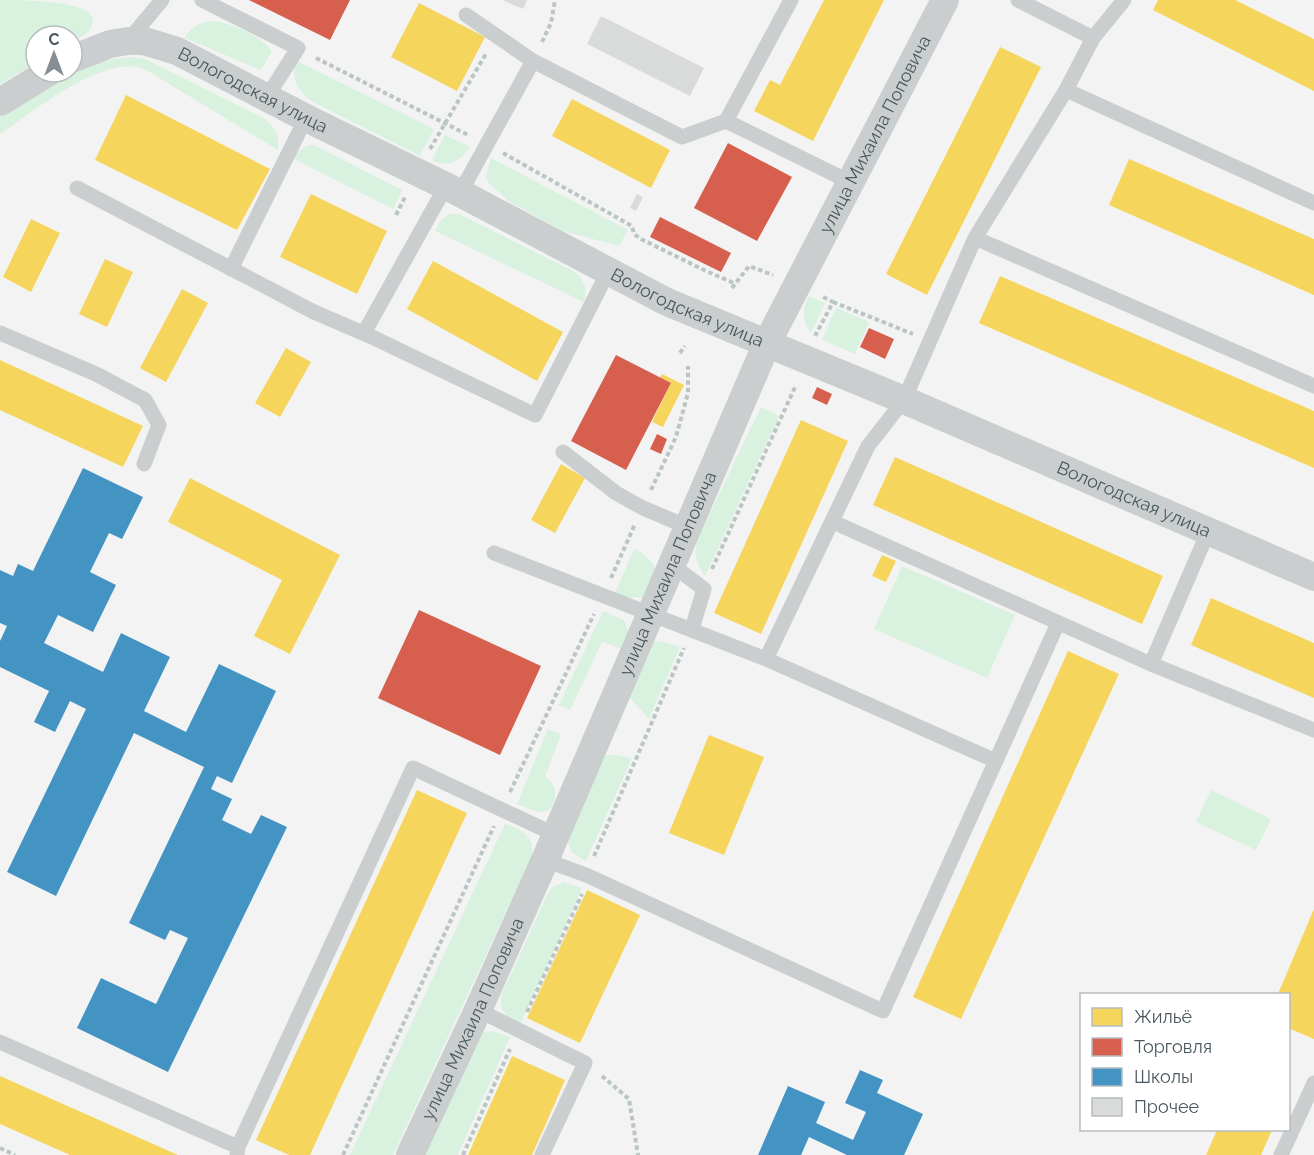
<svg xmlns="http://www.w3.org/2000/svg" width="1314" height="1155" viewBox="0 0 1314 1155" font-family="Raleway,sans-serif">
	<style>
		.green { fill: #d9f1df }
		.homes { fill: #f6d55c }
		.shops { fill: #d6604d }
		.schools { fill: #4393c3 }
		.building { fill: #d9dbdb }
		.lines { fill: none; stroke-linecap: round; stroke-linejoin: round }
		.path { stroke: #bac6c1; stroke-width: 4; stroke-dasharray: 4.5 3; stroke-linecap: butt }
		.lane { stroke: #cacecf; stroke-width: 15 }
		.street { stroke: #cacecf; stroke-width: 28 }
		.labels { text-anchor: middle; stroke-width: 6; stroke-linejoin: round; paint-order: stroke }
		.street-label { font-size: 18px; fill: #4a585f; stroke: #fff }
	</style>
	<rect width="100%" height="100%" fill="#f3f3f3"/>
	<path class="green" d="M0,0C19,0 93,0 93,20C93,32 81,37 72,42V36H36V63L0,84Z
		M214,21C234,24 259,35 272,51L261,70L185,38C193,25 200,22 214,21Z
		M131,57L145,59L265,119C275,128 280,136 278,150L148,71C108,49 33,112 0,134V117C41,92 81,59 131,57Z
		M295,60L434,129L420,156L313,102C296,89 292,81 295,60Z
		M445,135L470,147C461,161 447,169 432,160Z
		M308,145H314L402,190L393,209L292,158L295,154Z
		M491,158L628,230L619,246L563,231L508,201L488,182L486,175Z
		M449,214H459L575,272C585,281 587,288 584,302L435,231L440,221Z
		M809,296L825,303L811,333C802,322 802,308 809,296Z
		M836,308L869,322L855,354L822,340Z
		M761,407L779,416L705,576C696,563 694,556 697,540Z
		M634,549C646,554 659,565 655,580C654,585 647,592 644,597L629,598L614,595Z
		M902,566L1015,615L987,678L874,629Z
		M603,611L624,620L629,634L623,649L602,642L570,710L559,705Z
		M660,641L680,647L649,719L629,697L652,642Z
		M548,729L561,734L545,777C558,785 559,799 548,811L538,812L517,804Z
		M606,755H617L632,758L586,861L572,853L568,842V834L600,761Z
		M1211,790L1271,819L1256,850L1196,822Z
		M505,824C522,829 535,836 532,856L393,1155H350Z
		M563,882L582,888L520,1024C507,1018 499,1011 501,996L548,893L553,887Z
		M493,1031L510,1037L458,1155H421L483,1032Z"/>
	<path class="homes" d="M824,0H884L813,141L754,111L770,80L780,85Z
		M1158,0H1235L1314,39V91L1153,10Z
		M419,3L485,37L457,91L391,57Z
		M1000,47L1041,67L927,295L886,274Z
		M126,95L270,169L237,230L95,160Z
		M572,99L670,150L651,188L552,136Z
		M1129,159L1314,239V295L1109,205Z
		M311,194L387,231L357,294L280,257Z
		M31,219L60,233L31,292L3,277Z
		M105,259L133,272L107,327L79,314Z
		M433,261L563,332L537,381L407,309Z
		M1000,276L1314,411V468L979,323Z
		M182,289L208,303L166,382L140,368Z
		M286,348L311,362L280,417L255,403Z
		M0,360L143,426L123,467L0,410Z
		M662,374L684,385L663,427L652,422L671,383L660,378Z
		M801,420L848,441L761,634L714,613Z
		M895,457L1163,576L1142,624L873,505Z
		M561,464L585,478L555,533L531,520Z
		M190,478L340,555L290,654L254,636L282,580L168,522Z
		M882,555L896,561L886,582L872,576Z
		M1211,598L1314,643V698L1191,645Z
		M1068,651L1119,674L961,1019L913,997Z
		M709,735L764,757L724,855L669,833Z
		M417,790L467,813L310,1155H289L256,1140Z
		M587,890L640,915L580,1043L527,1018Z
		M1314,909V1039L1288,1028V994H1278Z
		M512,1056L565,1080L548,1119L532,1155H468Z
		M0,1076L178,1155H70L0,1124Z
		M1217,1130H1272L1261,1155H1206Z"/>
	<path class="shops" d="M249,0H350L330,40Z
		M728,143L792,177L757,241L694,208Z
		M660,217L731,253L721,272L650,237Z
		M869,328L894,339L885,359L860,347Z
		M616,355L671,383L626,470L571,441Z
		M817,387L832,394L827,405L812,398Z
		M657,434L667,439L661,454L650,449Z
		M419,610L541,666L500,755L378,698Z"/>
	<path class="schools" d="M83,468L143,497L122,539L109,533L90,572L116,585L93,632L58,615L44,643L103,672L121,633L170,657L144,711L186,732L219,664L276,691L232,783L217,776L211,789L232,799L222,820L251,834L261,815L287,827L168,1072L77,1028L101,978L156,1004L188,938L170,930L165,940L129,923L204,767L134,733L56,896L7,872L86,709L70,701L55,732L34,722L49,691L0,667V641L7,626L0,623V570L13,576L18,564L33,571Z
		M860,1070L883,1080L877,1093L923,1114L904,1155H847L809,1137L801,1155H758L788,1086L825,1102L816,1123L853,1140L866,1112L845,1103Z"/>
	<path class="building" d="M502,0H527L523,9Z
		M601,16L704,68L690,96L587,44Z
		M637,194L643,197L636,211L630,208Z"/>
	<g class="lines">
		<path class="path" d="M542,42L551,23L555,0
			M316,58L470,136
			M430,149L487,52
			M503,153L632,226L634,234L641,239L706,271L736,284
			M396,215L405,197
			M732,288L749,266L773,275
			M833,302L913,334
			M815,336L833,302L821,296
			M680,353L685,346
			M651,490L676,437L688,393V366
			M712,569L796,385
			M611,578L635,524
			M510,792L594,614
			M594,856L684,648
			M527,1012L582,894
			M602,1076L629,1099L638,1155
			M0,1148L15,1155
			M343,1155L494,826
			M463,1155L510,1049"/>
		<path class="lane" d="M202,0L298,48L267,97
			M791,0L726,121L850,182
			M466,15L533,61L682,137L726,121
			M1093,38L1124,0
			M128,41L162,0
			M1066,90L1314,203
			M77,188L314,312L372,337L535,415L608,272
			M460,193L533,61
			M975,238L1314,386
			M231,269L306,118
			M0,333L96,374L145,400L159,425L144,464
			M364,333L446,186
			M563,452L616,493L643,508L688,527
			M833,522L1151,664L1314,730
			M494,553L766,659L868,446L904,400L975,238L1066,90L1093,38L1018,0
			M672,565L704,589L692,629
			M766,659L996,761
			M1151,664L1208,532
			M545,860L586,875L883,1011L1058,623
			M478,1010L585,1063L542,1155
			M0,1042L238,1147
			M237,1155L238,1147L413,768L556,835
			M1281,1155L1314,1083"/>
		<g class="street">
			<path id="s1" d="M72,59L110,44L128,41H144L177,51L306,118L460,193L667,302L904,400L1314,577"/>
			<path d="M0,102L49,72"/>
			<path id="s2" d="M410,1155L478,1010L545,860L767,343L945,0"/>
		</g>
	</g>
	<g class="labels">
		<g class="street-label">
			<text dy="6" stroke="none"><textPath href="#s1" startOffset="195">Вологодская улица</textPath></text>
			<text dy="6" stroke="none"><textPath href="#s2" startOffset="1122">улица Михаила Поповича</textPath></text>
			<text dy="6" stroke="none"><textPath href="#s1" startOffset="681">Вологодская улица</textPath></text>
			<text dy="6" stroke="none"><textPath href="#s1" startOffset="1167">Вологодская улица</textPath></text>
			<text dy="6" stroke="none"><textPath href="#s2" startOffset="636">улица Михаила Поповича</textPath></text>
			<text dy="6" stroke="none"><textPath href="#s2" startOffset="150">улица Михаила Поповича</textPath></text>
		</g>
	</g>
	<rect x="1080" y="993" width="210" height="138" fill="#ffffff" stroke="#b7bcbf" stroke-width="1.5"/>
	<rect x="1092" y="1008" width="30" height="18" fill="#f6d55c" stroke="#b7bcbf" stroke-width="1.5"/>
	<text x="1134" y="1023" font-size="18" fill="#4a585f">Жильё</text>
	<rect x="1092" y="1038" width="30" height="18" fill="#d6604d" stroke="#b7bcbf" stroke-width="1.5"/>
	<text x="1134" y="1053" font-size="18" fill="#4a585f">Торговля</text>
	<rect x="1092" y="1068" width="30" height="18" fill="#4393c3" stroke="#b7bcbf" stroke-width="1.5"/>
	<text x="1134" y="1083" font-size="18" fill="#4a585f">Школы</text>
	<rect x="1092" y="1098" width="30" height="18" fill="#d9dbdb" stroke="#b7bcbf" stroke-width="1.5"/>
	<text x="1134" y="1113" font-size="18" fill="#4a585f">Прочее</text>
	<g transform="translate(54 54)"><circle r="28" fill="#ffffff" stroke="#b7bcbf" stroke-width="1.5"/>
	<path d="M0-4.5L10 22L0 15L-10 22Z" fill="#858e93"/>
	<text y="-9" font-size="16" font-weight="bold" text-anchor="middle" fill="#4a585f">С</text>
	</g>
</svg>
